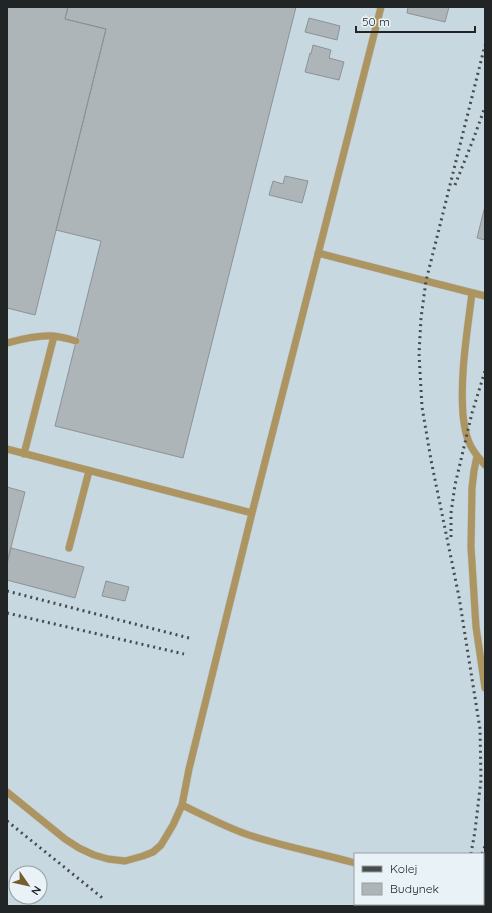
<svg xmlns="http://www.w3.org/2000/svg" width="492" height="913" viewBox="0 0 492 913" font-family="Quicksand,sans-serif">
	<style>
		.built { fill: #c8d8e0; fill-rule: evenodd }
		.building { fill: #adb5b9; stroke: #8b9397 }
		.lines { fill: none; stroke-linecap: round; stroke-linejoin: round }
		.lane-casing { stroke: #bac2c6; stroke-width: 8 }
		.lane { stroke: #ad9562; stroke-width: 7 }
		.rail { stroke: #464b4c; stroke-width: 3; stroke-dasharray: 2 4; stroke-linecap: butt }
	</style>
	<rect width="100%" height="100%" fill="#dce5e9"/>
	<path class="built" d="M7,7H485V906H7ZM355,854H483V904H355ZM16,873H40V897H16Z"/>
	<path class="building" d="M7,7H68L65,19L106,29L35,315L7,308Z
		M68,7H296L183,458L55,426L101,241L56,230L106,29L65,19Z
		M408,7H449L445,22L407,13Z
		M309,18L340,26L337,40L305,32Z
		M313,45L331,50L329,58L344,62L339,80L305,72L310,53L311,54Z
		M285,176L308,181L302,203L269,195L273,181L283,184Z
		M485,206V240L477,238Z
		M7,487L25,492L7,563Z
		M11,548L84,567L75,598L7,580V564Z
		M106,581L129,587L125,601L102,596Z"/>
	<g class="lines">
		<g class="lane-casing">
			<path id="lane" d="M318,253L426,281L485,296
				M472,293C467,333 460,374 463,415C464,424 465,434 469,442C472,451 479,458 485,465
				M7,343C22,339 39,335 54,336C62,337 69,339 76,341
				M7,449L252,513
				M24,454L54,336
				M477,456L474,471L472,488L471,547L476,627L485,688
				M69,548L89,471
				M7,792L65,839L79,848L94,855L108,859L125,861L143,856L153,852L161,845L173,825L182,805
				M355,863C319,853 281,846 246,834C224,826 203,815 182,805L189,769L252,513L381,7
				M483,895H485"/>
		</g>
		<use href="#lane" class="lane"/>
		<path class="rail" d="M455,185L473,140L485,107
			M451,537V513L455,485L472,413L485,371
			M7,591L189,638
			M7,613L184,654
			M7,821L105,900
			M471,854L475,831L481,780L480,729L459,597L431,460L422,407L419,354L421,318L426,281L485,45
			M482,854L485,846
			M458,906L459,904"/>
	</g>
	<rect width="492" height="913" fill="none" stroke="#212526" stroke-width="16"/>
	<rect x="354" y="853" width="130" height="52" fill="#e9f2f6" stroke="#99a0a3"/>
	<rect x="362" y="866" width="20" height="6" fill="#464b4c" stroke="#99a0a3"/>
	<text x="390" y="873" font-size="12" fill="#212526">Kolej</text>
	<rect x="362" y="883" width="20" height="12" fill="#adb5b9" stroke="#99a0a3"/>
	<text x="390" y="893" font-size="12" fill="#212526">Budynek</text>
	<g transform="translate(28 885) rotate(124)"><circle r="19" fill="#e9f2f6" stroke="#99a0a3"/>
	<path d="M0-3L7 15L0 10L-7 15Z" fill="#745e2e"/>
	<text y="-6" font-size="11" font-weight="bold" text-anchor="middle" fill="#212526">N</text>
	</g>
	<path d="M356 26v6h119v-6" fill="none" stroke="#212526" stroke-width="2"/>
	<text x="362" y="26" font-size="12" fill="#212526" stroke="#e9f2f6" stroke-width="3" paint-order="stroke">50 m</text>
</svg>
